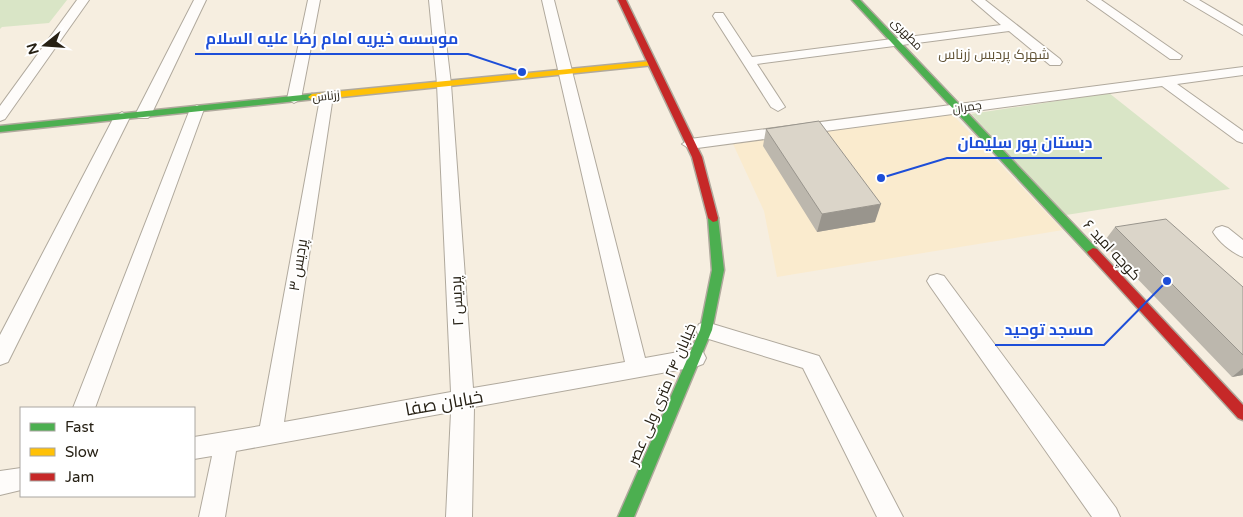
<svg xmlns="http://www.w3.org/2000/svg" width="1243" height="517" viewBox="0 0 1243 517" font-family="'Varela Round',Cairo,sans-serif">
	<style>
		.built { fill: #faebce }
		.green { fill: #d9e5c6 }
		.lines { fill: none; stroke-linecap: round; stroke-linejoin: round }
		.street-casing { stroke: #b0a99d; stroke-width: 2 }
		.fast-casing { stroke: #b0a99d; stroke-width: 3 }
		.slow-casing { stroke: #b0a99d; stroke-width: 3 }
		.jam-casing { stroke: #b0a99d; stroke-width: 3 }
		.street { fill: #fefcfa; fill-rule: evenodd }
		.fast { fill: #4caf50; fill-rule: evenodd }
		.slow { fill: #ffc107; fill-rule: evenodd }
		.jam { fill: #c62828; fill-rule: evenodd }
		.wall { fill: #bcb7ad }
		.shaded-wall { fill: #99958d }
		.building { fill: #dbd5c9; stroke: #99958d }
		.labels { text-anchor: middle; stroke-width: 4; stroke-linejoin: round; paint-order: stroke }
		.far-street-label { font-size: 12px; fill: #272115; stroke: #fff }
		.far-neighbourhood-label { font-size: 14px; fill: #615336; stroke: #fff }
		.street-label { font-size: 15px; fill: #272115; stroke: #fff }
		.near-street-label { font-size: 18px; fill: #272115; stroke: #fff }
		.leader { fill: none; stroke: #1d4ed8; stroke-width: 2 }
		.callout-dot { fill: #1d4ed8; stroke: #fff; stroke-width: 2 }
		.callout-label { font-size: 16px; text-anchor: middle; font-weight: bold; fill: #1d4ed8; stroke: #fff; stroke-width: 4; stroke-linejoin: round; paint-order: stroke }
	</style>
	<rect width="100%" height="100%" fill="#f6eee0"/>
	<path class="built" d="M952,114L1063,230L777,277L764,211L733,144Z"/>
	<path class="green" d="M0,0H67L49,23L2,27L0,29Z
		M1109,93L1230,189L1066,215L971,114Z"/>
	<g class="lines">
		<g class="street-casing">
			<path id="street" d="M77,0H89L5,119L0,121V106Z
				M194,0H206L151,115L148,118H138L135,115Z
				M308,0H320L301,99L294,103L287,99Z
				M429,0H441L451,84L473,388L625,362L542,0H554L645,358L695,349L703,352L706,358L703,364L695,367L474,407L472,517H446L451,412L236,451L225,517H199L212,456L194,459V437L260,426L321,93H331L333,96L284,422L451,392L437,84Z
				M972,0H985L1060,59L1062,62L1060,65H1050L1009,31L757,64L785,107L778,111L771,107L713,16L715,13H723L752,57L1001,25Z
				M1087,0H1101L1182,56L1180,59H1170Z
				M1184,0H1199L1243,26V35Z
				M1243,67V75L1177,84L1243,131V143L1237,141L1162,86L690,149L682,144L690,139Z
				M197,105L204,109L95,408H73L190,109Z
				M122,112L130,117L8,362L0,365V335L114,117Z
				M1222,226L1228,228L1243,240V257C1232,253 1219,242 1213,232L1216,228Z
				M937,274L944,276L1116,508L1120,517H1092L930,286L927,281L930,276Z
				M706,322L819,356L903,517H877L803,368L699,336L696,330L699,324Z
				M21,468V490L0,495V471Z"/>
		</g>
		<g class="fast-casing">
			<path id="fast" d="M852,0H860L1097,249L1099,252L1097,255H1089Z
				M312,94L316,97L315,99L0,132V126Z
				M713,214L718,218L724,270L712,330L634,517H618L700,330L712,270L708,218Z"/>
		</g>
		<g class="slow-casing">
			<path id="slow" d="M651,61H654V65L312,100L308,97L312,94Z"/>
		</g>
		<g class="jam-casing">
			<path id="jam" d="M618,0H626L702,157L718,218L717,221L713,222L708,218L692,157Z
				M1093,248L1097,249L1243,405V420L1238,418L1089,255L1087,252Z"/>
		</g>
		<use href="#street" class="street"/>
		<use href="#fast" class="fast"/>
		<use href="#slow" class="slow"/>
		<use href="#jam" class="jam"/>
	</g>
	<path class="wall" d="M766,129L875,222L817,232L763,146Z
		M1115,227L1243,287V375L1232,377L1103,243Z"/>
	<path class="shaded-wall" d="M881,204L875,222L817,232L822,214Z
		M1243,368V375L1232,377Z"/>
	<path class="building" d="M819,121L881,204L822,214L766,129Z
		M1166,219L1243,287V355L1115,227Z"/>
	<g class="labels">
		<g class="far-street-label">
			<text transform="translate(907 34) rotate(46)" y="4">مطهری</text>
			<text transform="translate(326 96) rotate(-6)" y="4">زرناس</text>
			<text transform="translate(967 107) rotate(-8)" y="4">چمران</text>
		</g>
		<g class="far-neighbourhood-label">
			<text x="994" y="59">شهرک پردیس زرناس</text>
		</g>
		<g class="street-label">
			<text transform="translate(1112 250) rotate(47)" y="5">کوچه امید ۶</text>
			<text transform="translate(298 265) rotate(-81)" y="5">پردیس ۳</text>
			<text transform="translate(457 301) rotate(-93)" y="5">پردیس ۲</text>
			<text transform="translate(662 394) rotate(-67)" y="5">خیابان ۲۴ متری ولی عصر</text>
		</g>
		<g class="near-street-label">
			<text transform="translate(444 403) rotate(-10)" y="6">خیابان صفا</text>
		</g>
	</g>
	<path class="leader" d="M522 72L468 54H195M881 178L947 158H1102M1167 281L1104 345H995"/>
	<g class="callout-dot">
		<circle cx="522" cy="72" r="5"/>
		<circle cx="881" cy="178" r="5"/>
		<circle cx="1167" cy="281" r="5"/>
	</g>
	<g class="callout-label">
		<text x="332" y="44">موسسه خیریه امام رضا علیه السلام</text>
		<text x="1025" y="148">دبستان پور سلیمان</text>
		<text x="1049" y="335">مسجد توحید</text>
	</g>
	<rect x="20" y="407" width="175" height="90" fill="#ffffff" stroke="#a9a6a1"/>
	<rect x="30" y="423" width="25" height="8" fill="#4caf50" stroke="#a9a6a1"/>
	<text x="65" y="432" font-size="15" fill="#272115">Fast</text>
	<rect x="30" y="448" width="25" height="8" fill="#ffc107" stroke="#a9a6a1"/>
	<text x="65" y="457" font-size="15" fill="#272115">Slow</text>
	<rect x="30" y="473" width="25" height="8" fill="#c62828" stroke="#a9a6a1"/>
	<text x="65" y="482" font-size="15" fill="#272115">Jam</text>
	<g transform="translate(45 45) rotate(253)" stroke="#ffffff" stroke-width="4" paint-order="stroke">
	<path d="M0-4L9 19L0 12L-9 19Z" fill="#272115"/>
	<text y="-8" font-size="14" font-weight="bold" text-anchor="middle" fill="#272115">N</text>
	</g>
</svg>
